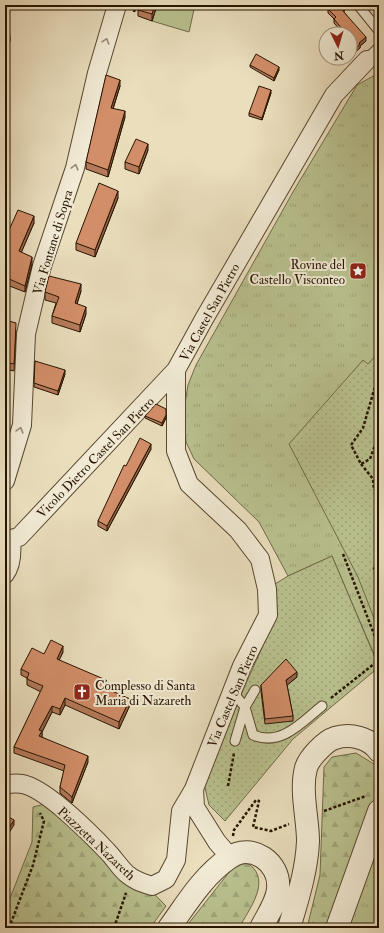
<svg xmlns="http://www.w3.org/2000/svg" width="384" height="933" viewBox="0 0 384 933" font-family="'IM FELL Double Pica',serif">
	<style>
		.grass { fill: url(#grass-tufts); stroke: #706a48 }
		.forest { fill: url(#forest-firs); stroke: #706a48 }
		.park { fill: url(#park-dots); stroke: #706a48 }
		.garden { fill: #b9c18f; stroke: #706a48 }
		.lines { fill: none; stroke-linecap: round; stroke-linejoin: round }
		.service-casing { stroke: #58462f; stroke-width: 11 }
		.minor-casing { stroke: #58462f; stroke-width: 20 }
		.tertiary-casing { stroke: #58462f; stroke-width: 24 }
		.path { stroke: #271400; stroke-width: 2.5; stroke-dasharray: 3 2; stroke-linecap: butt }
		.service { stroke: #f1ead4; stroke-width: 9 }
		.minor { stroke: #f1ead4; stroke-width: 18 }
		.tertiary { stroke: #f1ead4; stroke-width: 22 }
		.wall { fill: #b57a5a; stroke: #271400 }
		.shaded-wall { fill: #93634a; stroke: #271400 }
		.building { fill: #d28e69; stroke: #271400 }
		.oneway { stroke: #968a75 }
		.labels { text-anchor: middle; stroke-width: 4; stroke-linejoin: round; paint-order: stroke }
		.street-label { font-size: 13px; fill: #271400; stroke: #f1ead4 }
		.poi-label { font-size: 13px; fill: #271400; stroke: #f1ead4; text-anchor: end }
	</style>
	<defs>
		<pattern id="grass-tufts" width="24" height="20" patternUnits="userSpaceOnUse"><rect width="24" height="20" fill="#b9c18f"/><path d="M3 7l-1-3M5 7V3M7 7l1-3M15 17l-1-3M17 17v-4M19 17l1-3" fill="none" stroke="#9fa57a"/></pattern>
		<pattern id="forest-firs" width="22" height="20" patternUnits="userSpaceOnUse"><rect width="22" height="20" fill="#b9c18f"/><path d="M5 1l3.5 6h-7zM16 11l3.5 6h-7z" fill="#9fa57a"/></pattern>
		<pattern id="park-dots" width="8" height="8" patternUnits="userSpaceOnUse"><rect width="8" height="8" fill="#b9c18f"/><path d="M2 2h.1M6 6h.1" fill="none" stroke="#9fa57a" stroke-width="1.8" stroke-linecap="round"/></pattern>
	</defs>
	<rect width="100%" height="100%" fill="#eadebd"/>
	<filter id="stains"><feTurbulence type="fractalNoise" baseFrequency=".005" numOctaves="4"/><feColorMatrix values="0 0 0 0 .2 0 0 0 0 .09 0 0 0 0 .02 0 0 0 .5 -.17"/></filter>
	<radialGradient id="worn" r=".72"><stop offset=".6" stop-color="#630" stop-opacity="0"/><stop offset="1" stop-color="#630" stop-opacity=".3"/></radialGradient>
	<path class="grass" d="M379,73V666L332,556L288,576L259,522L194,459L186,442L184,410L188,385L196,365L293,192L357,85Z
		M379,834V910L377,928H344Z"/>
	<path class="forest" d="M356,753L377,766L375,799L332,928H307L320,875L324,767L332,757Z
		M56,801L84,822L166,906L150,928H5V911L32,842L33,807Z
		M243,863L249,864C272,881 249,909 239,928H185L234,866Z"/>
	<path class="park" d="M379,352V631L358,577L289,444L363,360L368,364Z
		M332,556L379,667L293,739L225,821L209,805L203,779L270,630L275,584L288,576Z"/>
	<path class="garden" d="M157,5H195L189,32L152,21Z"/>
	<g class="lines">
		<g class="service-casing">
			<path id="service" d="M358,5L379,31
				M369,57L379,47
				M232,691L245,707L253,735C281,747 302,722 322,706
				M235,741L245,707L255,690"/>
		</g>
		<g class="minor-casing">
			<path id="minor" d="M5,481L22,425L26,334L42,266L75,168L97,73L117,5
				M11,539L19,537L176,370
				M5,574C12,565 12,550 11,539
				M5,785C11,783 21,783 26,785C49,792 90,833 107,851C114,858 120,868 127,874C135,881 143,883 152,886L166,879L176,860L181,811L194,789
				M230,857L217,842L195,807L194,789L242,666L268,615L267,589L260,559L238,530L189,484L176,451V370L204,319L334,95L367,60"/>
		</g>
		<g class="tertiary-casing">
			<path id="tertiary" d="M169,928C187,903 203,876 229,858C251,842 281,862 278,889C277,902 267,916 261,928
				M289,928C297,901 307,870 308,841C308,818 300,791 306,768C309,758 325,741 335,738C350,733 370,738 379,751
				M337,928L379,811"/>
		</g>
		<path class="path" d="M134,12L136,5
			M379,373L363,428L351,445L361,464L370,459L379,434
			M361,464L373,479L374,490
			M343,554L379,647
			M373,569L379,566
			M331,698L379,660
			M228,786L234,753
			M324,811L366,796
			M233,836L234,830L256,800L259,801L253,827L271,831L289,824
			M9,928L33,865L44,821L40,813
			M114,928L126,893"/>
		<use href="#service" class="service"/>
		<use href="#minor" class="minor"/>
		<use href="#tertiary" class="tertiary"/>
	</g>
	<path class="wall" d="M157,5L152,21L138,16V10Z
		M332,5H346L344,12L366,41L360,46V48L350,34L342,32L334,23V19L328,13V9Z
		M5,27L10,38V42L5,43Z
		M250,65L279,70L274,81L250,67Z
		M120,86L113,109L125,117L108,177L86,169V162Z
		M271,93L262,120L249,116V113Z
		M148,150L139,174L125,169V162Z
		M118,198L95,257L76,250V243Z
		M34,223L21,252L32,264L25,292L7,285L5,290V239Z
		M81,291L77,304L86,314L80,332L52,323V316L56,303L45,300V292Z
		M5,320L16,330L14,371L5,369Z
		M35,361L65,374L58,395L34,387Z
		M145,416L166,418L162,426L145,418Z
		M151,449L107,531L98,526V521Z
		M63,652L59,660L106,686L105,688L130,705L119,729L65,705L60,715L52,712L42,732V737L88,762L72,803L60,793V787L64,771L14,753V747L41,692L27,685V678L21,675V669L44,654Z
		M297,677L287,685L293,716V721L265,724L261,691V685Z"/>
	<path class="shaded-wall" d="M155,5H157L152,21V14Z
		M366,37V41L360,46V48L350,57V53L359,43Z
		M279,67V70L274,81V78Z
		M120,80V86L111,115V108Z
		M271,90V93L262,120V118Z
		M125,111V117L108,177V170Z
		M148,144V150L139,174V167Z
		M118,191V198L95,257V250Z
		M34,216V223L19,258V251Z
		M32,257V264L25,292V286Z
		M7,278V285L5,290V283Z
		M81,284V291L75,310V303Z
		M86,307V314L80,332V325Z
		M65,370V374L58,395V391Z
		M166,415V418L162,426V423Z
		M151,444V449L107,531V526Z
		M63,646V652L57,665V659Z
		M297,672V677L286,686V680Z
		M106,680V686L103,693V687Z
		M65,698V705L60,715V709Z
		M130,699V705L119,729V722Z
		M52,706V712L42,732V737L39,743V730Z
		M88,756V762L72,803V797Z
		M14,820V825L5,839V834Z"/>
	<path class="building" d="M140,5H155L152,14L138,10Z
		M332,5H345L343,11L366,37L359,43L360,44L350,53V34H339L343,30L334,19L336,17L328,9Z
		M5,27H9L10,38H5Z
		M256,54L279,67L274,78L250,65Z
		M106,75L120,80L111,108L125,111L108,170L86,162Z
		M259,86L271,90L262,118L249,113Z
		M136,139L148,144L139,167L125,162Z
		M99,183L118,191L95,250L76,243Z
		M18,210L34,216L19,251L32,257L25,286L7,278L5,283V239Z
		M49,276L81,284L75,303L86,307L80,325L52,316L59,297L45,292Z
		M5,320L16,323L14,364L5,362Z
		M35,361L65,370L58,391L34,383Z
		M156,404L166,409V415L162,423L145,416Z
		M140,438L151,444L107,526L98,521L124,465L126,466Z
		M51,640L63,646L57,659L106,680L103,687L130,699L119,722L65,698L60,709L52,706L39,730L42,731L39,736L88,756L72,797L60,787L65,765L14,747L43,686L27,679L29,673L21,669L32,648L44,654Z
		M286,659L297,672L286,680L293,716L265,719L261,685Z
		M5,815L14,820L5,834Z"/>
	<defs><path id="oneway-chevron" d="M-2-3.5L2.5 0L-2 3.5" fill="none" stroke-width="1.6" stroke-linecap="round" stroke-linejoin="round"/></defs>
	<g class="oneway">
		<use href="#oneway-chevron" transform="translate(106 41) rotate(-73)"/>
		<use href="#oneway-chevron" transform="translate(75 167) rotate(-75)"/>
		<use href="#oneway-chevron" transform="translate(20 430) rotate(-74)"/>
	</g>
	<defs>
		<g id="sight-square" transform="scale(0.9)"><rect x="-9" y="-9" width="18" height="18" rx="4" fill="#8f2418" stroke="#f1ead4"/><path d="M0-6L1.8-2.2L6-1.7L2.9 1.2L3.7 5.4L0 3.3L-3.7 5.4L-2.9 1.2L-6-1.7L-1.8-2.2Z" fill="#fff"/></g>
		<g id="church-square" transform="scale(0.9)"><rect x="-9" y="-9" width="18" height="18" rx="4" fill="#8f2418" stroke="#f1ead4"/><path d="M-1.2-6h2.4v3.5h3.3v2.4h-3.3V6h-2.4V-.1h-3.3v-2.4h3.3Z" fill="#fff"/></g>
	</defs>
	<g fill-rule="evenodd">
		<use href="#sight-square" x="358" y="271"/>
		<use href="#church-square" x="82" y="692"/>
	</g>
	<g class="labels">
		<g class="street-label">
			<text transform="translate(52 242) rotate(-73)" y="5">Via Fontane di Sopra</text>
			<text transform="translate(209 312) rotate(-61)" y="5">Via Castel San Pietro</text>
			<text transform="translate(95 457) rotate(-46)" y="5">Vicolo Dietro Castel San Pietro</text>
			<text transform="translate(232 696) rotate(-67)" y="5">Via Castel San Pietro</text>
			<text transform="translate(97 843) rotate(43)" y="5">Piazzetta Nazareth</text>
		</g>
		<g class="poi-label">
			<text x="345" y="269">Rovine del<tspan x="345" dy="15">Castello Visconteo</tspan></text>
			<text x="95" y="690" text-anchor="start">Complesso di Santa<tspan x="95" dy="15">Maria di Nazareth</tspan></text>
		</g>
	</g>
	<rect width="384" height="933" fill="none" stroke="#eadebd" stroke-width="20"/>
	<rect x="6" y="6" width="372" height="921" fill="none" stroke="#271400" stroke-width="2"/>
	<rect x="10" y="10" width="364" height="913" fill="none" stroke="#271400"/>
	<g transform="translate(338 46) rotate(175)"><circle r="19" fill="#f1ead4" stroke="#a0947f"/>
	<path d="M0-3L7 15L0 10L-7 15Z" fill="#8f2418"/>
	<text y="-6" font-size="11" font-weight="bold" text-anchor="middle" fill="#271400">N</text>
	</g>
	<rect width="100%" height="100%" filter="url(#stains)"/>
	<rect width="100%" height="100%" fill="url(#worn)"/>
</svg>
